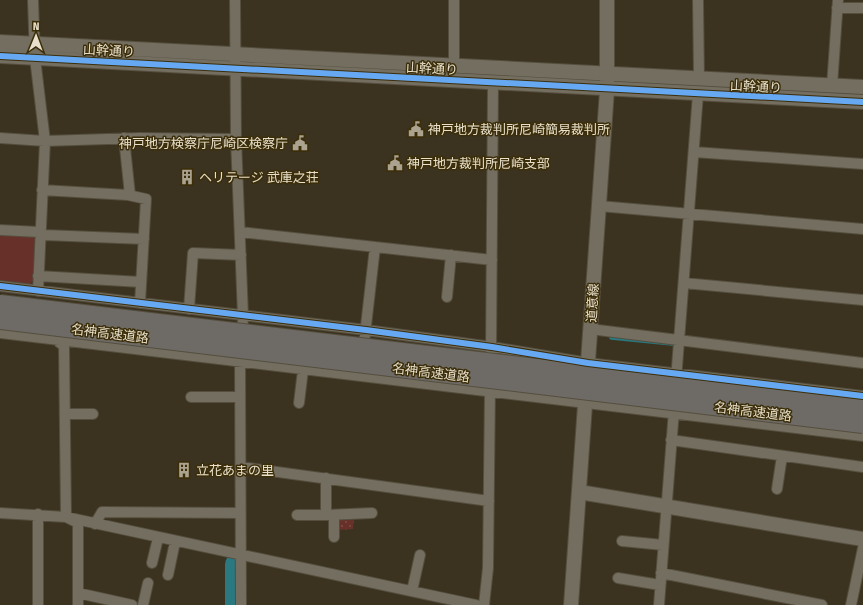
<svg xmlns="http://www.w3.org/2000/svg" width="863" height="605" viewBox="0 0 863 605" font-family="'Fira Sans Condensed','Noto Sans JP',sans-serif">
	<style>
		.grass { fill: url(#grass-dots) }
		.park { fill: #673129 }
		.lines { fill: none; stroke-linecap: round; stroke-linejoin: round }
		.stream { stroke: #2a7880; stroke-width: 3.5 }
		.river { stroke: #2a7880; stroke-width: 20 }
		.street-casing { stroke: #554e3e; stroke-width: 12 }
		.secondary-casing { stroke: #554e3e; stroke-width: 16 }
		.street { stroke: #736e60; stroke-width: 10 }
		.secondary { stroke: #736e60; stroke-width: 14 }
		.highway-bridge-casing { stroke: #554e3e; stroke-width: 20; stroke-linecap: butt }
		.highway-bridge { stroke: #6e6b66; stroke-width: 18 }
		.cycleway-casing { stroke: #3c2e09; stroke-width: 8 }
		.cycleway { stroke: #66a8f1; stroke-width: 6 }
		.labels { text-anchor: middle; stroke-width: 3; stroke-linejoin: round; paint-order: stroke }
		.street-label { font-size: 13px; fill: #e8e0cc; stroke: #3c2e09 }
		.poi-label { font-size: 13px; fill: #e8e0cc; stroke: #3c2e09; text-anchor: start }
	</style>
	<defs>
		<pattern id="grass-dots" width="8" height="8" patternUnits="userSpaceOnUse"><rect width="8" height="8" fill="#673129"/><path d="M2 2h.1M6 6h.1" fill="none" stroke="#7d4f47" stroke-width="1.8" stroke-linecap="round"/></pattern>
	</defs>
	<rect width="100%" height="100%" fill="#3b331f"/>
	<path class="grass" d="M354,517L353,529L337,530L336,520L339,518Z"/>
	<path class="park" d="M0,233L31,235L35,239L34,280L30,284L0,280Z"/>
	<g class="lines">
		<path class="stream" d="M611,338L672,344"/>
		<path class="river" d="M235,605V564"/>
		<g class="street-casing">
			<path id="street" d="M33,0L35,58L45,141L38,291
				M235,0L236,139L243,316L242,337
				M698,0L699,78
				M837,8H863
				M454,65V0
				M832,86L838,0
				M0,138L45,141L139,138L236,139
				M124,138L130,195
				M694,152L863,164
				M42,190L128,195L146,199L140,303
				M599,206L863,229
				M0,230L39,232L44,235L144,239
				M241,232L492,260
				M38,276L141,282
				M684,283L863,300
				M0,286L366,330L492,347L588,363L863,396
				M447,297L451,255
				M189,309L193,253L241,255
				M590,329L863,363
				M0,333L863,436
				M55,339L64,346L66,517L78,523V605
				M363,352L375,247
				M491,353L493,83
				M240,357L241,605
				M676,380L698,94
				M191,397H240
				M299,403L303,370
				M65,414H93
				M671,440L863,467
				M241,467L489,501
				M326,478V515L372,513
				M777,489L782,456
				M0,513L66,517L476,605
				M297,515H326
				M334,515V537
				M95,524L102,512L240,513
				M622,541L663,545
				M152,563L158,538
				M661,573L822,605
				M168,575L175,542
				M618,578L660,585
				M412,591L420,555
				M78,593L132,605
				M38,605V514
				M143,605L148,583
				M484,605L488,568L490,387
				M659,605L674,410
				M851,605L863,548"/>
		</g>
		<g class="secondary-casing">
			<path id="secondary" d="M0,42L863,87
				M0,56L863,102
				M579,492L863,539
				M571,605L607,90V0"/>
		</g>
		<use href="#street" class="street"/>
		<use href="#secondary" class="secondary"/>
		<g class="highway-bridge-casing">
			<path id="highway-bridge" d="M0,304L863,407
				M0,320L863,424"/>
		</g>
		<use href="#highway-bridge" class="highway-bridge"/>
		<g class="cycleway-casing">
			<path id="cycleway" d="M0,56L863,102
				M0,286L366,330L492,347L588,363L863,396"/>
		</g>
		<use href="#cycleway" class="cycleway"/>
	</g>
	<defs>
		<g id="civic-bare" transform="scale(1.2)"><path d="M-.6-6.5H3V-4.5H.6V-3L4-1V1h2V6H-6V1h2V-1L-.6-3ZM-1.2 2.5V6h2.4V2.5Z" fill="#aba38f" stroke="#3c2e09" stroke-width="2.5" paint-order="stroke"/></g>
		<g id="building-bare" transform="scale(1.2)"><path d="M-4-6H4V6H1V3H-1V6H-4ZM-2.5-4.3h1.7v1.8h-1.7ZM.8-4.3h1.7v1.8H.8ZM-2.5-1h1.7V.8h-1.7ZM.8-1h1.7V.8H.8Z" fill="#aba38f" stroke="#3c2e09" stroke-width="2.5" paint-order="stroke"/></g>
	</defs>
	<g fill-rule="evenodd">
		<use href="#civic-bare" x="416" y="129"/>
		<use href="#civic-bare" x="300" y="143"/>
		<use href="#civic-bare" x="395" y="163"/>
		<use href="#building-bare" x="187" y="177"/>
		<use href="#building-bare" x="184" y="470"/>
	</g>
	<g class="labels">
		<g class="street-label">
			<text transform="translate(109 50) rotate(3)" y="5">山幹通り</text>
			<text transform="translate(432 68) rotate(3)" y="5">山幹通り</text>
			<text transform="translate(756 86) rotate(3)" y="5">山幹通り</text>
			<text transform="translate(592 303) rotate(-86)" y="5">道意線</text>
			<text transform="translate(110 333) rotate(7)" y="5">名神高速道路</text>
			<text transform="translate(431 372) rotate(7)" y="5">名神高速道路</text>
			<text transform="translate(753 411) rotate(7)" y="5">名神高速道路</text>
		</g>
		<g class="poi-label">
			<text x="428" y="134">神戸地方裁判所尼崎簡易裁判所</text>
			<text x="288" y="148" text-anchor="end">神戸地方検察庁尼崎区検察庁</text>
			<text x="407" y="168">神戸地方裁判所尼崎支部</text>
			<text x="199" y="182">ヘリテージ 武庫之荘</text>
			<text x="196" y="475">立花あまの里</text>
		</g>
	</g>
	<g transform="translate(36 36) rotate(1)" stroke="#3c2e09" stroke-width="3" paint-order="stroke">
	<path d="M0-3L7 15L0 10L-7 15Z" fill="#e8e0cc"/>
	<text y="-6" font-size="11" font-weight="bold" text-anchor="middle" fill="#e8e0cc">N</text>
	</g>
</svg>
